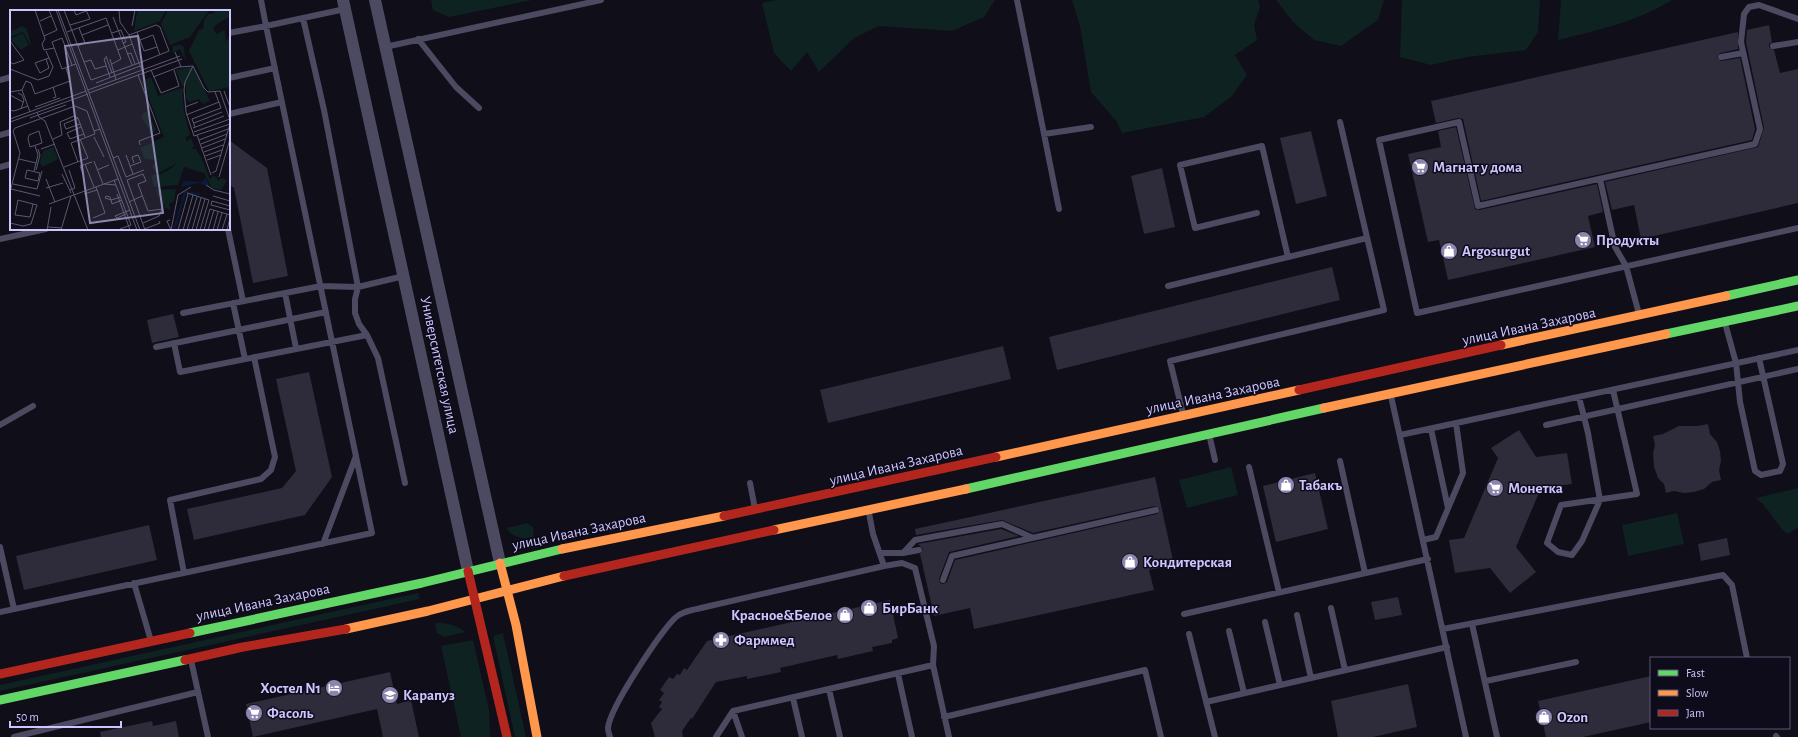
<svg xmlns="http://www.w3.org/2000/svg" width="1798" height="737" viewBox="0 0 1798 737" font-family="'Alegreya Sans',sans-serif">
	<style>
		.green { fill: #0e2222 }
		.building { fill: #2e2b3b }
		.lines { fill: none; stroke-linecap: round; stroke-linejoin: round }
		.lane { stroke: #4b4a61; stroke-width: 6 }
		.street { stroke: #4b4a61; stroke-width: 12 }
		.fast { stroke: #63d668; stroke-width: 9 }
		.slow { stroke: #ff974d; stroke-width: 9 }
		.jam { stroke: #b3261e; stroke-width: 9 }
		.labels { text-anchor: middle; stroke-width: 3; stroke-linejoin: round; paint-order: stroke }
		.poi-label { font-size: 15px; font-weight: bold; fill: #cdc6fe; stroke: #0e0b1b; text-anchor: start }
		.street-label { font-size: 15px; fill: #cdc6fe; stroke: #0e0b1b }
		.inset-river { fill: none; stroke: #0b1b37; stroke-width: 2 }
		.inset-road { fill: none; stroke: #5c5874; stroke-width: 1 }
		.view { fill: #8b86ae; fill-opacity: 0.15; stroke: #8b86ae; stroke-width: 2 }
		.inset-edge { fill: none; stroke: #cdc6fe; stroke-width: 2 }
	</style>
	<rect width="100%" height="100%" fill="#100e18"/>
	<path class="green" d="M431,0H532L449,17L433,10Z
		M776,0H995L984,17L952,31L879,26L854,38L819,72L807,52L791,71L774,53L762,3Z
		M1072,0H1258L1260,7L1254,25L1257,40L1235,55L1247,75L1231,97L1204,117L1122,133L1117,122L1091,92L1080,26Z
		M1276,0H1384L1378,20L1341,46L1314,40L1293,22Z
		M1402,0H1540L1538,32L1526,50L1467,57L1431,65L1400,57Z
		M1561,0H1672C1636,22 1598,30 1558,40Z
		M1231,467L1238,495L1187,508L1179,480Z
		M1798,488V528L1787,534C1774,522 1770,509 1756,498Z
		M1677,513L1684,544L1628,556L1622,525Z
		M527,523L533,527L534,537C522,539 515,539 506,528Z
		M418,593L420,599L0,691V685Z
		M435,623C447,623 456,624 465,632L444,637L437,633Z
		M503,633L526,737H515L493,636Z
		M473,640L489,710L490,737H461L441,646Z"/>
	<path class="building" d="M1769,25L1772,42L1769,44V47L1774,50L1780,73L1798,69V203L1641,239L1634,205L1612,210L1605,182L1758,147L1764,128L1746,42L1747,30Z
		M1738,32V49L1720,53L1717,57L1721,61L1740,58L1755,129L1752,140L1481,201L1463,119L1458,118L1436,123L1431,101Z
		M1456,127L1475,209L1479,210L1597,184L1603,212L1588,216L1595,247L1448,280L1439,240L1428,242L1408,154L1441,147L1438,131Z
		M1311,131L1327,196L1296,204L1280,138Z
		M229,140L267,168L288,276L253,283L234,188L229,184Z
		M1162,168L1175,227L1144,234L1131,176Z
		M1332,267L1340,300L1057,370L1049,337Z
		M173,314L179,337L152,343L147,320Z
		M1003,346L1011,379L828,423L820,390Z
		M309,372L332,477L305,515L194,540L187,509L282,488L296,471L276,379Z
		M1708,424L1710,434L1717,442L1720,451L1721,461L1719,470L1721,480L1712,482L1704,489L1694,492L1684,493L1674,491L1666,493L1664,484L1658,478L1654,467L1653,453L1655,445L1653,436L1663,434L1679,426H1697Z
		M1519,430L1536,457L1567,453L1572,484L1541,488L1516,547L1536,572L1510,593L1490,568L1455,573L1449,540L1464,538L1498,458L1491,448Z
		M1315,473L1328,529L1276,542L1263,486Z
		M1155,477L1174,565L1149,570L1154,590L974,629L970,608L934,616L920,554L923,549L918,544L1001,529L1019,536L949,552L939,579L940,583L943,584L947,582L955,560L1157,514L1160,509L1155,506L1033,533L1002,520L916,535L915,529Z
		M149,525L157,560L24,590L16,556Z
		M1727,538L1730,555L1701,561L1698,544Z
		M1398,597L1402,615L1375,620L1371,602Z
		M890,600L898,638L892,640V643L872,647L873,651L838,659L837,655L780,668L781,672L747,679V676L716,682L692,719L691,718L682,731L683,737H655L651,723L662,709L659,707L662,702L659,700L664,693L660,690L669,677L673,679L677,674L680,675L684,668L687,670L707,641Z
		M390,672L397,704L411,700L419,737H383L377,709L253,737L246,704Z
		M1651,676V722L1583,737H1546L1538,701Z
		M1408,684L1417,727L1373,737H1338L1331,701Z
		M152,721L153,726L176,721L179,737H101L100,732Z"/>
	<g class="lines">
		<path class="lane" d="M1017,0L1044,134L1091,127
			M303,18L324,110L358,287L355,299V313L359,324L367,335L378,358L405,483
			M1798,19L1759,5L1749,7L1744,14L1741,42L1760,129L1755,144L1478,206L1459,122L1379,140L1417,313L1798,228
			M229,33L266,26L261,0
			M418,39L456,87L479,108
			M1773,46L1798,42
			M385,47L601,0
			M1721,57L1743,53
			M229,78L275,68
			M0,80L11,77
			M229,114L282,102
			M1044,134L1059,209
			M0,135L11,132
			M0,167L11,164
			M1600,179L1615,247L1626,266L1639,314
			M1257,213L1195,228L1180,165L1262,146L1288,257
			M228,229L243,301
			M0,239L46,229
			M1168,286L1367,238
			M285,293L296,348
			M233,303L245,359
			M183,313L321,286L358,287L404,276
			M1725,323L1736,363L1740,402L1755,471L1761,475L1780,471L1783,464L1759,358
			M174,343L180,372L367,335
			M156,347L326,312
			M1391,396L1466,737
			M1579,397L1588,433L1600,500L1582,541L1572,555L1558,552L1547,543L1561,505L1637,494L1613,390
			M1183,414L1170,361L1384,310L1340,122
			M0,425L33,406
			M1546,425L1798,369
			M1431,429L1448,508
			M1209,434L1215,460
			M1400,435L1798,350
			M1340,461L1365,573
			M1249,467L1279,592
			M750,483L755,509
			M869,513L873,534L884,566L902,563L915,568L934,646L933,665L949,737
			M1423,540L1436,537L1463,473L1456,423
			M323,544L356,456
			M0,547L14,609
			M880,553H903L919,550
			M903,553L915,540L1002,524L1031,537
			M184,573L170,500L261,479L271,470L275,457L254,357
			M943,580L952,556L1156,510
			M134,583L151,641
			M1331,608L1345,670
			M0,612L372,533L266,26L345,9
			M1184,614L1428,559
			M1297,615L1311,678
			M1265,622L1280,685
			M1472,624L1497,737
			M1443,629L1723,575L1732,585L1747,658
			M1229,631L1244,693
			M1189,634L1215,737
			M191,660L208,737
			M898,674L912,737
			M1486,681L1576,662
			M829,689L840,737
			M793,698L802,737
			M1206,702L1447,647
			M733,711L742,737
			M944,717L1145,670L1161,737
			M1776,736L1777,737
			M14,737L198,692
			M610,737C609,734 608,731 608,728C610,707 660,633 675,618C682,611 693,610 701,608L884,566
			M716,737L733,711L933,665"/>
		<path class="street" d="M343,0L468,571
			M375,0L500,563"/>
		<path class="fast" d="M1726,296L1798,280
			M1666,334L1798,306
			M966,489L1324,408
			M190,633L422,583L562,549
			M0,700L185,660"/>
		<path class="slow" d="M1501,345L1726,296
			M1324,408L1666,334
			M996,457L1299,390
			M774,530L966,489
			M562,549L724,516
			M500,563L516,625L537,737
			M346,629L428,611L564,576"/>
		<path class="jam" d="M1299,390L1501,345
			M724,516L996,457
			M468,571L507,737
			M564,576L774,530
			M185,660L243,647L346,629
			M0,674L190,633"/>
	</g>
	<defs>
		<g id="supermarket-disc" transform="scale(0.9)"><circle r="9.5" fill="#8b86ae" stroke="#0e0b1b"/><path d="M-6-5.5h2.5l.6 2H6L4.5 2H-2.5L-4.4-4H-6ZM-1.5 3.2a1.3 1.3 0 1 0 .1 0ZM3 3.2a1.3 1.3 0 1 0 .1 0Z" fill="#fff"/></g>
		<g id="shop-disc" transform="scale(0.9)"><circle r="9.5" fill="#8b86ae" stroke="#0e0b1b"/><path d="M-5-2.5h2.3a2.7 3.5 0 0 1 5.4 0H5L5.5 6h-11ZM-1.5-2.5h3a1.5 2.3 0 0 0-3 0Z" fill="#fff"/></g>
		<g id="pharmacy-disc" transform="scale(0.9)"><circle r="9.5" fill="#8b86ae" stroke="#0e0b1b"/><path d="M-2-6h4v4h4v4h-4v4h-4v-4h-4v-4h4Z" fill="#fff"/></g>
		<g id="hotel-disc" transform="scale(0.9)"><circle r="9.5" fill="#8b86ae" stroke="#0e0b1b"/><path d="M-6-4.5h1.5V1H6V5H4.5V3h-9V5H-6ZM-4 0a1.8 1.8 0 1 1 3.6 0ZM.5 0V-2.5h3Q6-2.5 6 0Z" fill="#fff"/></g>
		<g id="school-disc" transform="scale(0.9)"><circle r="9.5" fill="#8b86ae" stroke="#0e0b1b"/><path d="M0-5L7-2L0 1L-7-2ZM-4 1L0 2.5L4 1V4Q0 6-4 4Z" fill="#fff"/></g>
	</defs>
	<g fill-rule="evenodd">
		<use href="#supermarket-disc" x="1420" y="167"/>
		<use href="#supermarket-disc" x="1583" y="240"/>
		<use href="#shop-disc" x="1449" y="251"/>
		<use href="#shop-disc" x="1286" y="485"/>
		<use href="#supermarket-disc" x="1495" y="488"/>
		<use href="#shop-disc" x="1130" y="562"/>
		<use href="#shop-disc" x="869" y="608"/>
		<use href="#shop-disc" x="845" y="615"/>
		<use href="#pharmacy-disc" x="721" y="640"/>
		<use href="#hotel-disc" x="334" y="688"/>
		<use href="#school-disc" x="390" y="695"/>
		<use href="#supermarket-disc" x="254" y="713"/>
		<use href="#shop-disc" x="1544" y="717"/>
	</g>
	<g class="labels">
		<g class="poi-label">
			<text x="1433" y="172">Магнат у дома</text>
			<text x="1596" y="245">Продукты</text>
			<text x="1462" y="256">Argosurgut</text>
			<text x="1299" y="490">Табакъ</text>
			<text x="1508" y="493">Монетка</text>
			<text x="1143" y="567">Кондитерская</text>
			<text x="882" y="613">БирБанк</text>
			<text x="832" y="620" text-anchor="end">Красное&amp;Белое</text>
			<text x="734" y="645">Фарммед</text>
			<text x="321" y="693" text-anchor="end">Хостел N1</text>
			<text x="403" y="700">Карапуз</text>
			<text x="267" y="718">Фасоль</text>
			<text x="1557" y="722">Ozon</text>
		</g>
		<g class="street-label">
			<text transform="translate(1529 326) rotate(-12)" y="5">улица Ивана Захарова</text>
			<text transform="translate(440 365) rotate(78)" y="5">Университетская улица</text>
			<text transform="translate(1213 395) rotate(-12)" y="5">улица Ивана Захарова</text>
			<text transform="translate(896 465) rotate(-13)" y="5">улица Ивана Захарова</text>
			<text transform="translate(579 531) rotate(-12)" y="5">улица Ивана Захарова</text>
			<text transform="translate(263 602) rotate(-12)" y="5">улица Ивана Захарова</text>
		</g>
	</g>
	<g transform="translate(10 10)">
		<rect width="220" height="220" fill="#100e18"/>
		<path d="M130,0H156L150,11L124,21L127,2ZM158,0H199L180,27L160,35L151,14ZM203,0H220V6L203,17L206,24L215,20L216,32L220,26V77L199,81L179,41L189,20L193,19L194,10L198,4L205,3ZM12,16L17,19L21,34V36L13,22L0,27V22ZM13,23L19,35L11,40L0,29ZM171,35L174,37L175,50L170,39L162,43L163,36ZM180,57L185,59L200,91L193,94L189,89L179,92L176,88V76H172L166,60ZM141,67L148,86L172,78L174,102L180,125L176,127V132L181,128L184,136L182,139H186L192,149L200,170L202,166L207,167L208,171L211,168L217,170L211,180L202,178L194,163L174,157L168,175L144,177L141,165L151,164L160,159L167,153L149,163L145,162L142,156L147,150L135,149L130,138L154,127L132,71ZM138,101L146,120L142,124L132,108L133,103ZM43,137L48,149L32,157L30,152L33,141ZM166,179L164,191L159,194L161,200L155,198L145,180Z" fill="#0e2222"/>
		<path d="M196,168L200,177L189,173L171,177L173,171L191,172Z" fill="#0b1b37"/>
		<path class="inset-river" d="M164,220L175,182L190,184"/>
		<path class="inset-road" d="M25,0L35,29L32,34L34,40L44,38M46,0L127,220M48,0L130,220M54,0L81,70L129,53L132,60M64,0L66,5L76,1M109,0L110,12L119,25M103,7L122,55M30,11L41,6M60,15L80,9L76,0M146,15L150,17L159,41L129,53L119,25ZM122,16L125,0M57,22L96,8L111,49L102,54M127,22L134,41L147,37M102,23L111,20L116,32L113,33M72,25L98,15M34,26L47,20L39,0M130,30L143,25L150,45M0,31L14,50L3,54L0,52M68,36L75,33L69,18M108,40L122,34M165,42L171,57M117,44L121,43L125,54M96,46L102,63M96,48L94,49L100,67M36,49L39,58L30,63L25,53L36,49L39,48M100,49L106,70M74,52L81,50L85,59L96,56M62,55L52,28L42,32L52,59L66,54M183,56L175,72L174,80L176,102L184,126L220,114L206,161L202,163M0,59L28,70L39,66L43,57L36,41M141,60L151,83L169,76L164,60M128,65L150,123L129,131L130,135M143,67L169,57L183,56L194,78L198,82L210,81L220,110M86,73L130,56M43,77L46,87L43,88M78,80L170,46M214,81L220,97M0,82L12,80M205,82L211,98M8,83L12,85L14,90L11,99M79,83L172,49M0,85L13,92M25,97L50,88M175,97L188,92M0,100L4,101L18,96M20,102L12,80L16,71L21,73L25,84L60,71L56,58M27,102L29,107L35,111L78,220M176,105L209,92M20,108L56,95M68,108L54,114L56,119L70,114M0,109L76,81M0,112L78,84M184,113L212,102M71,117L57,123L60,129L74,124M185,117L182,109L211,98M183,118L214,106M29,121L32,133L20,137L18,129L19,125ZM184,122L220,109M187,125L201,165M84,127L94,147M43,129L52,125L50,112L64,106L68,108L75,127M189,130L218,119M191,134L217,124M0,138V156M192,138L215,129M31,139L45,134M194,142L213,135M116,145L123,164M195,146L212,140M103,148L108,146L116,167L134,160M9,149L26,153M197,150L211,145M84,151L93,174M68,152L61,133L85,124L84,121L90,119M75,154L84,177M120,156L131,152L128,145L122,147L124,153M54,157L78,148L70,129M17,160L30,163L28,171L15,168ZM26,160L30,145L28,139M59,160L65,178L60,180M87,160L99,155M24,161L28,145L25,136M52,164L61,183M73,164L70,156L82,152M209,167L220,129M36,169L45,192M104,170L121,215L110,219M3,174L27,179L32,161M94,174L106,175M196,175L204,180L220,184M36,178L53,173M1,179L30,186M0,182L10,143L3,121L5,118L65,96L77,101L84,121M177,183L199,190L190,220M74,184L87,180M107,184L120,220M203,186L220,191M111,187L101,190L95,188L96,186L100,187L101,190L102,194L112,190M119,192L132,186M39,194L61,186M220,196L202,191L201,195L220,200M116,204L107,208L105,206L120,200M83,208L95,203L86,177M160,210L157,211L161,220M0,213L13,216L21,214L27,195L23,194L8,190L5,205L20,207L23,194M133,213L149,206L152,199L138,201L128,174L136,171L133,164L117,170L135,220M38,217L52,218M37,220L41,197M51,220L61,186L108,169M132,220L150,213L149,211M161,220L168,185L181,177M168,220L178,184M173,220L183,185M177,220L187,187M182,220L191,188M186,220L195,189M194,220L200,199L220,205M198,220L204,200M203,220L208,202M207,220L212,203M212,220L217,204M217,220L220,208"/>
		<path class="view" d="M128,26L153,203L80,213L55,36Z"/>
		<rect width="220" height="220" class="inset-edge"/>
	</g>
	<rect x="1650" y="657" width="140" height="72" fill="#0e0b1b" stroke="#5a5676"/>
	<rect x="1658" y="670" width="20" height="6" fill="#63d668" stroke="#5a5676"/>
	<text x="1686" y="677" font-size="12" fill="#cdc6fe">Fast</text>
	<rect x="1658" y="690" width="20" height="6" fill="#ff974d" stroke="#5a5676"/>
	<text x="1686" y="697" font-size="12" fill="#cdc6fe">Slow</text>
	<rect x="1658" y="710" width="20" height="6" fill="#b3261e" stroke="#5a5676"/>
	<text x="1686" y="717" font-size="12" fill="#cdc6fe">Jam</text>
	<path d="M10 721v6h111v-6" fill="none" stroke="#cdc6fe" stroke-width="2"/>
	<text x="16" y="721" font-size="12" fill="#cdc6fe" stroke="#0e0b1b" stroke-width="3" paint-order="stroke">50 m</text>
</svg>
